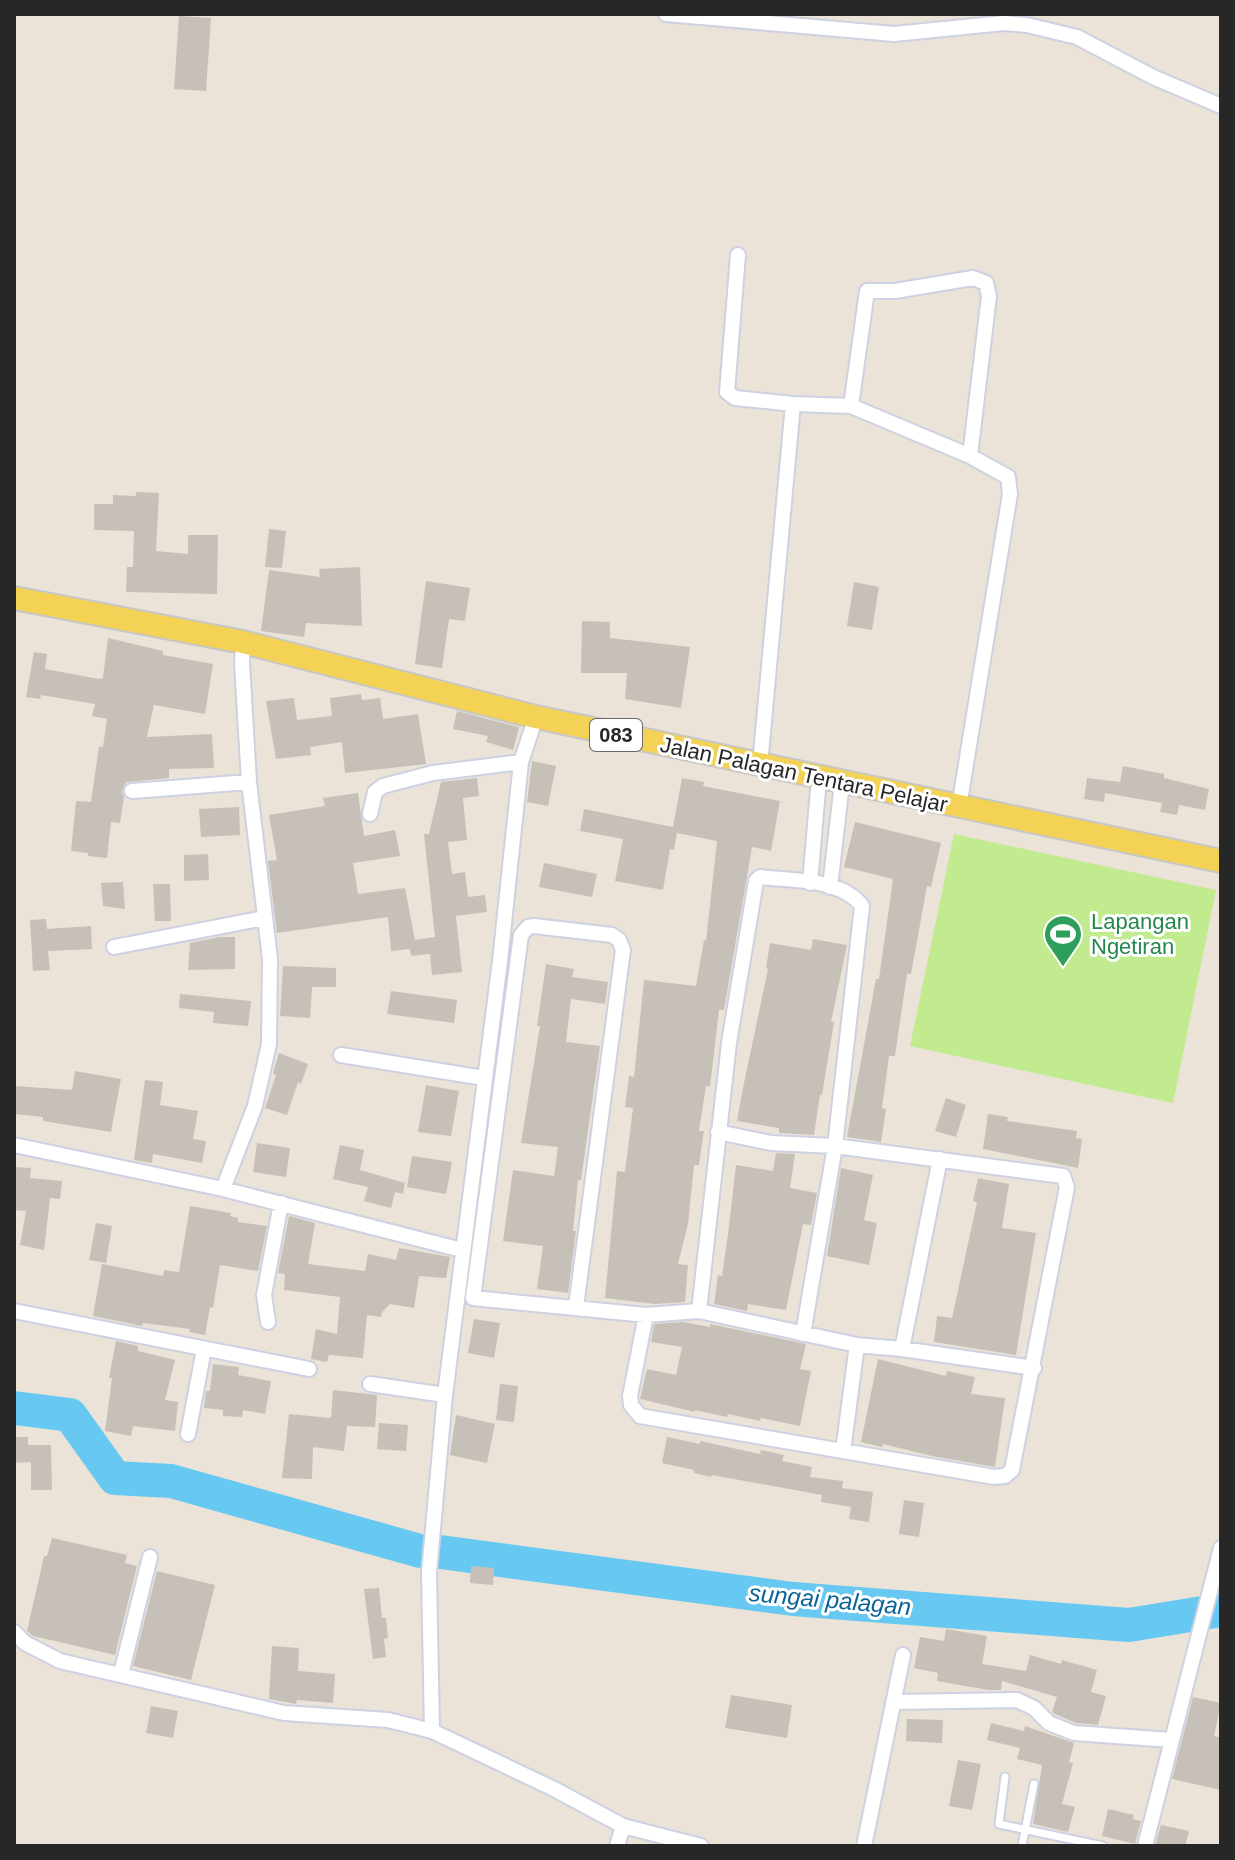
<svg xmlns="http://www.w3.org/2000/svg" width="1235" height="1860" viewBox="0 0 1235 1860" font-family="Helvetica,sans-serif">
	<style>
		.pitch { fill: #c1eb8e }
		.lines { fill: none; stroke-linecap: round; stroke-linejoin: round }
		.river { stroke: #67c8f1; stroke-width: 34 }
		.building { fill: #c6c0b8 }
		.lane-casing { stroke: #cdd1e1; stroke-width: 11 }
		.street-casing { stroke: #cdd1e1; stroke-width: 18 }
		.primary-casing { stroke: #c7c7c7; stroke-width: 26 }
		.lane { stroke: #fff; stroke-width: 7 }
		.street { stroke: #fff; stroke-width: 14 }
		.primary { stroke: #f3d255; stroke-width: 22 }
		.labels { text-anchor: middle; stroke-width: 6; stroke-linejoin: round; paint-order: stroke }
		.shield { fill: #fff; stroke: #686868; stroke-width: 2 }
		.shield-label { font-size: 20px; font-weight: bold; fill: #272727 }
		.street-label { font-size: 22px; fill: #272727; stroke: #fff }
		.leisure-label { font-size: 22px; fill: #27864d; stroke: #fff; text-anchor: start }
		.water-label { font-size: 24px; font-style: italic; fill: #0a6499; stroke: #fff }
	</style>
	<rect width="100%" height="100%" fill="#ebe3d8"/>
	<path class="pitch" d="M954,834L1216,890L1173,1103L910,1046Z"/>
	<g class="lines">
		<path class="river" d="M14,1408L70,1415L115,1478L171,1481L420,1551
			M440,1552L793,1599L1129,1625L1221,1610"/>
	</g>
	<path class="building" d="M179,16L211,18L206,91L174,89Z
		M136,492L159,493L156,551L188,554V535H218L217,594L126,592L127,567H133L134,531L94,530V504H113V495L136,496Z
		M269,529L286,531L282,568L265,567Z
		M360,567L362,626L306,623L304,637L261,631L269,570L320,577L319,569Z
		M426,581L470,588L465,621L449,619L442,668L415,664Z
		M854,582L879,587L872,630L847,626Z
		M582,621L610,622V638L690,647L681,708L625,699L627,673H581Z
		M108,638L163,651V655L213,664L205,714L154,705L147,737L212,734L214,768L169,769V778L126,782L122,791L124,797L120,823L111,822L107,858L88,856V853L71,851L76,801L91,802L99,747H103L107,719L92,716L95,704L41,695L40,699L26,697L34,652L47,654L45,669L99,679L103,678Z
		M361,694L362,700L380,698L383,719L418,714L426,764L345,773L342,742L310,747L311,755L276,759L266,701L294,698L297,720L332,716L330,698Z
		M457,711L519,727L513,750L486,742L488,736L453,729Z
		M532,761L556,766L548,806L527,802Z
		M1123,766L1164,774V778L1209,789L1205,810L1179,805L1177,815L1160,812L1162,803L1105,793L1104,802L1084,799L1087,778L1120,782Z
		M477,778L479,796L463,798L467,840L448,842L452,874L465,872L468,897L485,895L487,912L456,916L462,972L432,975L430,954L411,956L410,949L391,951L388,917L277,933L268,861L277,860L269,815L325,806L323,798L358,793L364,836L395,830L400,856L353,863L358,894L405,888L415,940L435,937L424,834H429L441,782Z
		M682,778L704,782L703,786L780,801L771,851L752,847L724,1010H719L710,1087L706,1086L699,1131H704L699,1165H694L688,1224L678,1264L688,1265L685,1302L655,1304L605,1298L617,1171L625,1172L633,1108L625,1107L629,1076L634,1077L644,980L696,986L704,940L706,941L717,841L677,833L674,850L670,849L663,890L615,881L623,839L580,831L584,809L673,827Z
		M239,807L240,835L201,837L199,809Z
		M855,822L941,843L931,887L927,886L911,974H907L895,1056H889L882,1108L886,1109L881,1142L847,1137L876,979H879L893,879L844,867Z
		M208,854L209,880L184,881V855Z
		M544,863L597,874L592,897L539,887Z
		M123,882L125,909L103,906L101,883Z
		M153,884H170L171,921H155Z
		M46,919L47,929L91,926L92,949L48,951L50,970L33,971L30,920Z
		M220,937H235V969L188,970L190,943Z
		M813,939L847,945L831,1022H834L822,1095H820L814,1135L779,1133V1128L737,1121L743,1088L768,969L766,968L770,943L811,950Z
		M546,964L574,969L572,977L608,982L605,1004L571,999L566,1042L600,1046L581,1180H578L573,1231H576L568,1293L537,1289L543,1246L503,1241L513,1170L554,1176L558,1147L521,1143L540,1026H537Z
		M283,966L336,968V987H312L310,1018L280,1016Z
		M391,991L457,1000L454,1023L387,1014Z
		M180,994L251,1001L248,1026L213,1023L214,1012L179,1008Z
		M279,1053L308,1064L301,1084L298,1082L287,1115L265,1108L276,1075L273,1073Z
		M75,1071L121,1079L111,1132L43,1121V1117L14,1114V1086L72,1090Z
		M145,1080L163,1082L160,1105L198,1111L193,1139L206,1141L202,1163L153,1154L152,1163L134,1160Z
		M426,1085L459,1091L451,1136L418,1132Z
		M946,1098L966,1105L956,1137L935,1131Z
		M988,1114L1008,1117L1007,1121L1077,1131L1076,1138L1082,1139L1078,1168L983,1149Z
		M257,1143L290,1148L286,1177L253,1172Z
		M340,1145L364,1150L360,1170L405,1183L403,1194L395,1192L391,1208L364,1201L368,1187L333,1179Z
		M776,1153L795,1154L790,1188L817,1193L811,1225L803,1224L786,1310L748,1304L747,1311L714,1304L718,1275L722,1276L728,1234L736,1165L773,1171Z
		M412,1156L452,1162L446,1194L407,1187Z
		M14,1167L31,1168L30,1178L62,1181L60,1199L50,1198L44,1250L20,1245L26,1211L14,1210Z
		M841,1168L873,1175L864,1220L877,1223L869,1265L827,1256Z
		M978,1178L1009,1184L1002,1228L1036,1233L1016,1355L934,1342L937,1316L952,1318L977,1202L973,1201Z
		M190,1206L231,1213L230,1216L238,1218V1222L267,1226L258,1271L220,1265L213,1308L210,1307L205,1335L189,1332L190,1329L143,1323L142,1326L93,1316L102,1264L163,1276L164,1270L179,1272Z
		M289,1216L315,1223L308,1264L365,1271L368,1254L396,1260L399,1248L450,1257L446,1278L419,1276L414,1308L390,1304L382,1312L381,1317L367,1315L363,1358L329,1355L327,1362L311,1359L316,1329L337,1334L340,1297L284,1290L285,1274L278,1273Z
		M96,1223L112,1226L106,1263L89,1260Z
		M474,1319L500,1323L494,1358L468,1353Z
		M683,1322L710,1327V1324L806,1344L800,1369L811,1371L800,1426L761,1418L760,1421L728,1414L727,1417L695,1410V1412L640,1399L647,1369L676,1375L682,1347L651,1342L654,1324Z
		M116,1341L138,1346V1351L175,1360L165,1400L178,1402L175,1431L133,1426L131,1436L105,1431L112,1378H109Z
		M878,1359L946,1376L947,1371L975,1377L971,1394L1005,1398L995,1467L932,1456L883,1444L882,1447L861,1442Z
		M213,1364L239,1367L238,1375L271,1381L265,1414L243,1410L242,1417L223,1416V1410L204,1408L206,1391H210Z
		M500,1384L518,1386L514,1422L496,1420Z
		M333,1390L377,1395L375,1427L347,1426L344,1451L313,1447L312,1479L282,1478L289,1414L331,1418Z
		M456,1415L495,1424L487,1463L450,1455Z
		M379,1423L408,1425L406,1451L377,1449Z
		M14,1437H28V1445H51L52,1490H31V1462L14,1463Z
		M667,1437L700,1444V1441L760,1454L761,1450L784,1455L782,1461L812,1467L810,1477L843,1481L842,1488L873,1492L869,1522L849,1519L851,1507L821,1502L822,1495L712,1475L711,1477L694,1473V1470L662,1463Z
		M904,1500L924,1503L919,1537L899,1534Z
		M52,1538L127,1555L125,1563L137,1566L115,1655L33,1636L27,1631L44,1556H47Z
		M471,1566L494,1568L493,1585L470,1583Z
		M157,1571L215,1585L191,1680L133,1666Z
		M379,1588L382,1618H386L388,1638L384,1639L386,1657L373,1659L364,1589Z
		M946,1629L987,1636L982,1664L1026,1671L1030,1655L1061,1664L1062,1660L1097,1670L1091,1692L1106,1696L1098,1725L1076,1723L1055,1714L1052,1712L1057,1697L1002,1681L1001,1690H988L937,1681L938,1673L914,1668L920,1637L944,1641Z
		M272,1646L299,1648L298,1671L335,1674L333,1703L297,1700L296,1704L269,1699Z
		M731,1695L792,1705L787,1738L725,1728Z
		M1193,1697L1221,1703L1214,1736L1221,1738V1790L1172,1779Z
		M151,1706L178,1711L173,1738L146,1733Z
		M907,1719L943,1720L942,1743L906,1741Z
		M991,1723L1024,1731L1025,1726L1074,1743L1069,1762L1073,1763L1062,1804L1075,1807L1068,1832L1033,1824L1042,1765L1017,1759L1020,1748L987,1740Z
		M958,1760L981,1764L972,1810L949,1806Z
		M1108,1809L1134,1815L1133,1819L1141,1821L1135,1844L1102,1836Z
		M1161,1825L1189,1831L1185,1846H1155Z"/>
	<g class="lines">
		<g class="lane-casing">
			<path id="lane" d="M1005,1777L999,1824L1103,1846
				M1022,1846L1034,1784"/>
		</g>
		<g class="street-casing">
			<path id="street" d="M666,14L894,34L1004,23L1027,25L1077,37L1153,77L1221,106
				M738,255L727,392L735,398L793,404
				M851,406L867,291H895L973,278L986,283L989,296L970,456
				M760,765L793,404L851,406L970,456L1008,477L1010,494L959,807
				M132,791L249,782
				M370,814L375,792L383,786L433,773L521,762
				M810,883L819,778
				M830,887L842,783
				M114,947L265,918
				M341,1055L484,1078
				M14,1145L223,1189L462,1250
				M223,1189L255,1106L269,1044L270,959L249,782L242,663L243,642
				M576,1307L623,950L619,940L612,935L534,926L528,927L521,935L473,1298L646,1315L699,1311L857,1345L902,1349L1034,1368
				M14,1311L309,1369
				M699,1311L729,1043L756,881L760,877C792,881 841,878 862,906L835,1146L803,1334
				M646,1315L630,1396L631,1405L640,1416L994,1477L1005,1476L1012,1470L1067,1187L1063,1176L835,1146L771,1143L718,1132
				M268,1322L264,1295L281,1203
				M902,1349L940,1159
				M370,1384L445,1395
				M188,1434L204,1349
				M843,1451L857,1345
				M14,1632L25,1643L60,1661L284,1713L388,1720L432,1731L554,1789L623,1826L701,1846
				M121,1674L150,1557
				M893,1702L1017,1700L1034,1708L1049,1723L1074,1733L1171,1740
				M432,1731L429,1573L445,1395L500,961L521,762L536,717
				M617,1846L623,1826
				M864,1846L903,1655
				M1145,1846L1221,1548"/>
		</g>
		<g class="primary-casing">
			<path id="primary" d="M14,598L243,642L536,717L1221,861"/>
		</g>
		<use href="#lane" class="lane"/>
		<use href="#street" class="street"/>
		<use href="#primary" class="primary"/>
	</g>
	<defs>
		<g id="stadium-pin" transform="scale(2)"><path d="M0 17L-7.5 6A9.5 9.5 0 1 1 7.5 6Z" fill="#2e9e5b" stroke="#fff"/><path d="M0-5a6.5 5 0 1 0 0 10a6.5 5 0 1 0 0-10ZM-3.5-1.8h7v3.6h-7Z" fill="#fff"/></g>
	</defs>
	<g fill-rule="evenodd">
		<use href="#stadium-pin" x="1063" y="934"/>
	</g>
	<g class="labels">
		<rect class="shield" x="590" y="719" width="52" height="32" rx="6"/>
		<g class="shield-label">
			<text x="616" y="742">083</text>
		</g>
		<g class="street-label">
			<text transform="translate(804 774) rotate(12)" y="8">Jalan Palagan Tentara Pelajar</text>
		</g>
		<g class="leisure-label">
			<text x="1091" y="929">Lapangan<tspan x="1091" dy="25">Ngetiran</tspan></text>
		</g>
		<g class="water-label">
			<text transform="translate(830 1600) rotate(5)" y="8">sungai palagan</text>
		</g>
	</g>
	<rect width="1235" height="1860" fill="none" stroke="#272727" stroke-width="32"/>
</svg>
